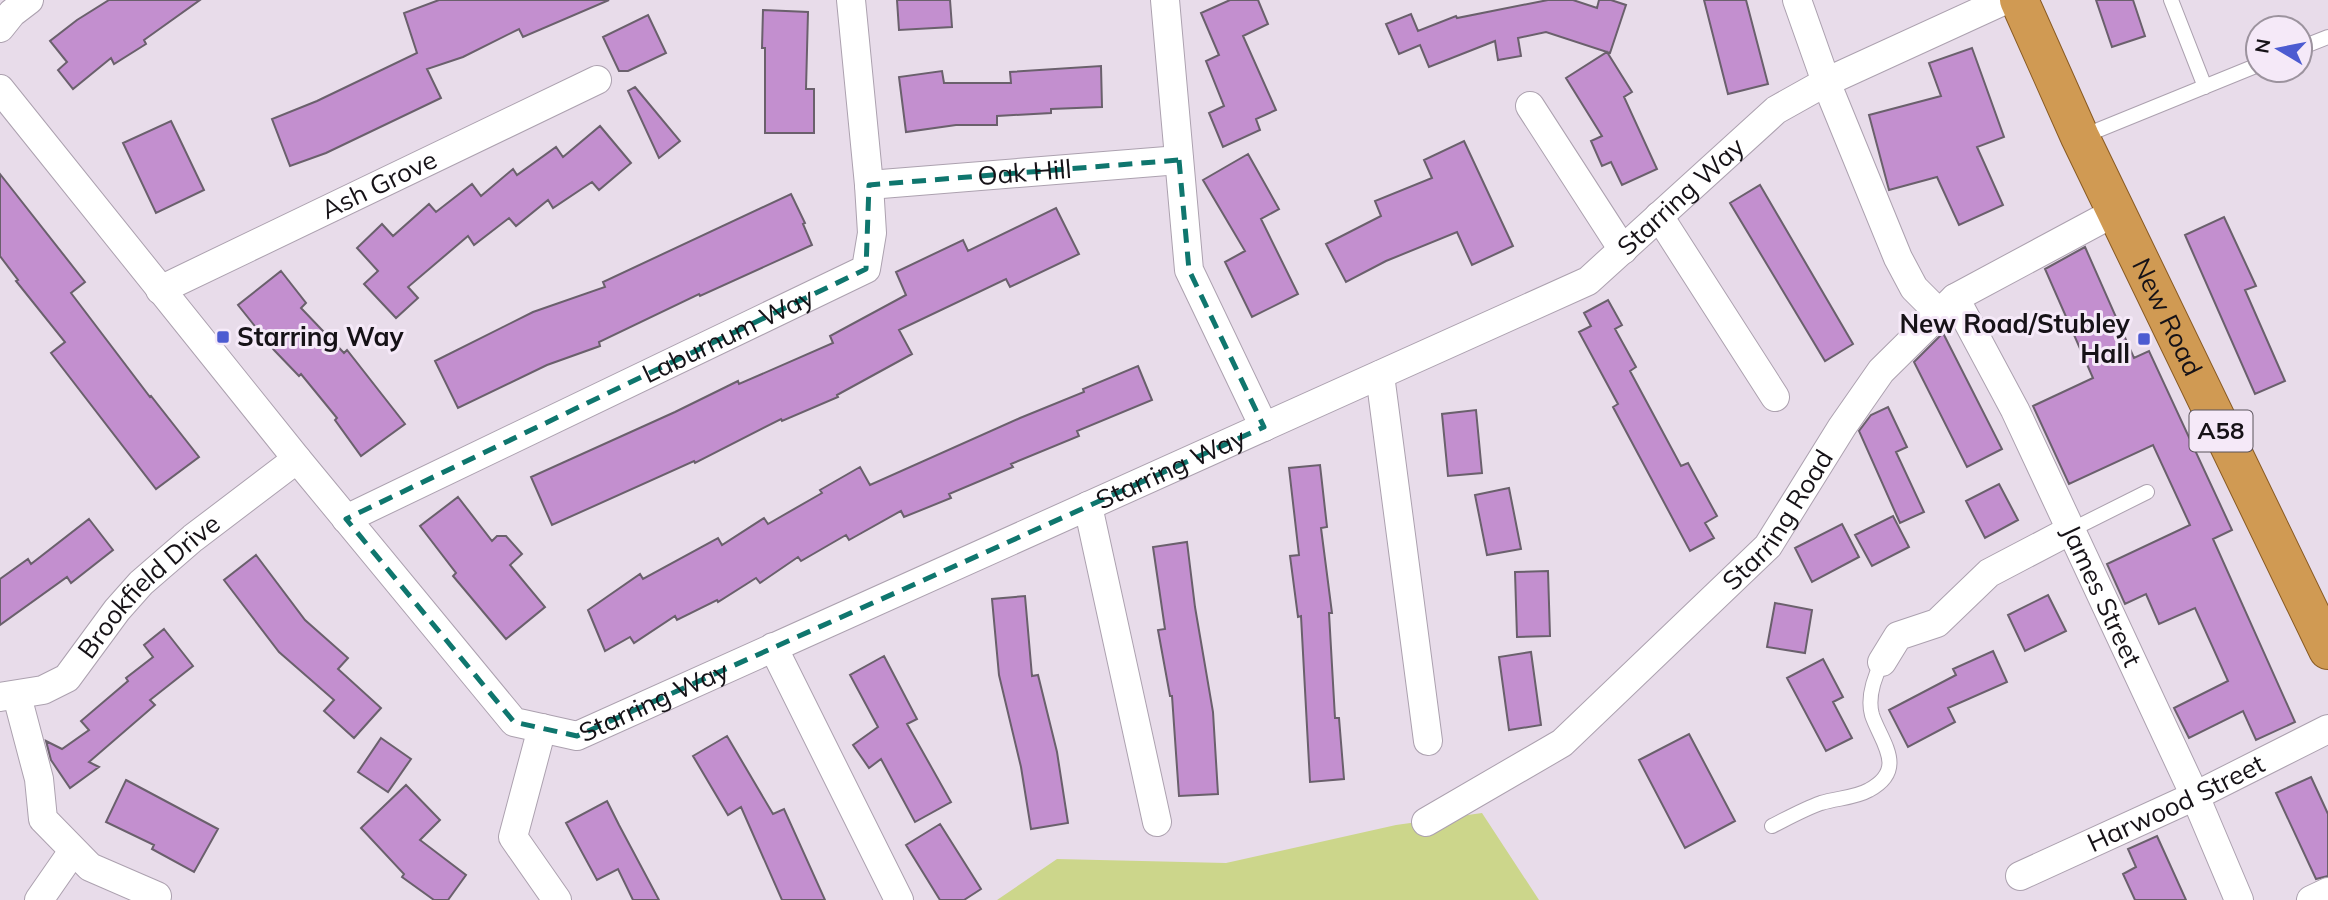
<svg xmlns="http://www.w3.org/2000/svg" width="2328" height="900" viewBox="0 0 2328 900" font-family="Mulish,sans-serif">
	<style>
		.green { fill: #ccd68b }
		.building { fill: #c38fcf; stroke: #6a606c; stroke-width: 2 }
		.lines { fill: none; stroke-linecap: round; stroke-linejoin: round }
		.service-casing { stroke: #aca1af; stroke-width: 16 }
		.minor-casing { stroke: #aca1af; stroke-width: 30 }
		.trunk-casing { stroke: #885a22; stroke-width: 40 }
		.service { stroke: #fff; stroke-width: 14 }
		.minor { stroke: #fff; stroke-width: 28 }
		.trunk { stroke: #d09a53; stroke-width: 38 }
		.marked { fill: none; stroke: #0f766e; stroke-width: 5; stroke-dasharray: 14 9; stroke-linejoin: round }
		.poi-dot { fill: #4c5bd1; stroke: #f5e9f8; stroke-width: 2.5 }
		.labels { text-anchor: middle; stroke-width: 6; stroke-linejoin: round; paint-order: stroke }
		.shield { fill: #f5e9f8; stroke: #59525a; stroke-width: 2 }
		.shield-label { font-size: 24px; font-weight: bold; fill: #161217 }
		.street-label { font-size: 26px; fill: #161217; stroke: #f5e9f8 }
		.poi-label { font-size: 26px; font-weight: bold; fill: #161217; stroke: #f5e9f8; text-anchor: end }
	</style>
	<rect width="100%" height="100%" fill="#e8dcea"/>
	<path class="green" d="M1482,813L1539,900H997L1057,859L1226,863L1396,825Z"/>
	<path class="building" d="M109,0H200L144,40L146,44L114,64L111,58L73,89L58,70L67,62L50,41L77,20Z
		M439,0H609L523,37L519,29L463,57L427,69L441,98L326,153L290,166L272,119L317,101L417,53L404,13Z
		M897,0H950L952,27L899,30Z
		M1230,0H1258L1268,24L1243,36L1276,110L1256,119L1260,130L1223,147L1209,113L1224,106L1206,61L1219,55L1201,13Z
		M1548,0H1573L1597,8L1599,0H1611L1626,5L1610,53L1546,32L1518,38L1521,56L1498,60L1495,41L1429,67L1420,45L1399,54L1386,24L1411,14L1418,31L1456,16L1457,18Z
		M1704,0H1746L1768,84L1728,94Z
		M2096,0H2133L2145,36L2112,47Z
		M763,10L808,12L806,89H814V133H765V48H762Z
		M648,15L666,53L628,71H619L603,37Z
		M1972,48L2004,137L1977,147L2003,205L1959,225L1937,177L1889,190L1869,115L1941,96L1929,63Z
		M1607,52L1632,92L1624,97L1657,169L1622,185L1611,162L1602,166L1591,141L1602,136L1566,78Z
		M1101,66L1102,107L1051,109V113L997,116V125H956L906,132L899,77L942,71L944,83H1011L1010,72Z
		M635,87L680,141L659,158L628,91Z
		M171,121L204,190L156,213L123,143Z
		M600,126L631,163L599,190L592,182L553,208L548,200L516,226L509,218L474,245L468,236L408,287L418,298L396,318L364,284L378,271L357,248L382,224L393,236L429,204L436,212L472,184L481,196L513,169L517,175L556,147L563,157Z
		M1464,141L1513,246L1472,265L1457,232L1386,261L1346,282L1326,244L1381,216L1375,201L1432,178L1424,160Z
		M1248,154L1279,209L1261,219L1298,294L1252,317L1225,262L1245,251L1203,180Z
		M0,174L85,282L71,293L150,397L151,396L199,457L156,489L51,353L65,342L16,281L18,280L0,256Z
		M1760,185L1853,344L1825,361L1730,203Z
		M791,194L805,223L803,224L812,245L700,296L699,294L599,342L600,346L547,365L458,408L435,361L533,312L605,287L603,282Z
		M1056,208L1079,254L1010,287L1006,279L899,330L912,354L837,395L838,397L782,421L781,419L695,463L694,461L552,525L531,477L675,412L738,381L739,384L833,343L830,336L906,295L896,272L963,240L968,251Z
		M2224,217L2256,286L2245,290L2285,381L2255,394L2185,235Z
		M2085,247L2134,358L2149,351L2232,530L2213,539L2295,722L2256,740L2243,711L2189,738L2174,708L2228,681L2195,608L2159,624L2146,594L2125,604L2107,564L2190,525L2153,445L2069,484L2033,406L2093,378L2045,269Z
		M281,271L306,303L301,308L344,353L347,350L405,424L361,456L335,420L337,418L301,374L299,376L274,350L238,305Z
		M1608,300L1622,325L1615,329L1636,367L1630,371L1681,466L1688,463L1717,516L1705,523L1714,538L1690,551L1613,407L1618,404L1579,332L1591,326L1584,313Z
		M1943,333L2002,449L1967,467L1914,362Z
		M1138,366L1152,400L1077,431L1079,436L1011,464L1013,467L949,494L951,498L904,517L901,511L849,540L846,535L801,561L798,557L760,583L756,578L718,602L717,600L677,620L675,616L634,643L630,637L605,651L588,610L640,574L643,579L718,538L722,545L764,518L768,524L822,493L820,490L860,467L870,485L1020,418L1084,392L1083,389Z
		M1888,407L1907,447L1896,452L1924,512L1900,523L1859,431L1871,415Z
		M1476,410L1482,473L1448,476L1442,414Z
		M1320,465L1327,527L1321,528L1332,613H1329L1335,718H1339L1344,779L1310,782L1301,616L1298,617L1290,556L1299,555L1289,468Z
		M1999,484L2018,520L1985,538L1966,501Z
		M1509,488L1521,549L1487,555L1475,495Z
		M458,497L492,541L497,536H506L522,554L510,565L545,607L506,639L453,576L456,573L420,526Z
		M1893,516L1909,547L1872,566L1855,535Z
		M89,519L113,550L71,583L67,577L0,625V579L28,559L31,564Z
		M1842,524L1859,557L1812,582L1795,548Z
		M1187,542L1195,607L1213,712L1218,794L1179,796L1172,696H1170L1158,630L1165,629L1153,547Z
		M256,555L305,620L348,658L338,669L381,708L354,738L324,711L334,700L279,652L224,580Z
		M1548,571L1550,636L1517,637L1515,572Z
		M2048,595L2066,631L2025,651L2008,615Z
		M1025,596L1032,676L1038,675L1057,752L1068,823L1031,829L1021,767L999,675L992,599Z
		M1775,603L1812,610L1805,653L1767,647Z
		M164,629L193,666L150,700L155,705L89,762L99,767L70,788L51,760L46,741L62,749L89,730L81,721L128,681L126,678L153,657L144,645Z
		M1993,651L2007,682L1948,708L1955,722L1908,747L1889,710L1956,675L1953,669Z
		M1531,652L1541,725L1509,730L1499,657Z
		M884,656L917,719L907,724L951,802L915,822L881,759L869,768L853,745L878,727L850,675Z
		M1823,659L1843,697L1833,702L1852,738L1826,751L1787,678Z
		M1689,734L1735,821L1685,848L1639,760Z
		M727,736L773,814L784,809L825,900H782L741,807L728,815L693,756Z
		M381,738L411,759L388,792L358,772Z
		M2311,777L2328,814V876L2316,879L2276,793Z
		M126,780L218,829L194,872L152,849L154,845L106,822Z
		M406,785L440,820L420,840L466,875L448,900H434L402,877L404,874L361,828Z
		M607,801L619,825L659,900H633L618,869L597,880L566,823Z
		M940,824L981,889L964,900H940L906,845Z
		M2157,836L2186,900H2135L2123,874L2136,867L2128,849Z"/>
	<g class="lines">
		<g class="service-casing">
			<path id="service" d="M2171,0L2205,87
				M2300,48L2328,37
				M2081,137L2258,65
				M2071,530L2147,492
				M1772,826C1788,818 1804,809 1821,803C1837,798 1855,798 1869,790C1908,769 1881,742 1872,715C1867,697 1874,678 1882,662"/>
		</g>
		<g class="minor-casing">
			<g id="minor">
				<path d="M1165,0L1189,270L1264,427"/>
				<path d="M1797,0L1826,82L1898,258L1914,288L1938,312"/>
				<path d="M0,28L12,13L29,0"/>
				<path id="s1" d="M0,89L297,459L514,722L577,736L1588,281L1776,110L1826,82L2005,0"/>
				<path d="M1530,106L1623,250"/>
				<path id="s2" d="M869,185L1179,160"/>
				<path d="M1659,216L1775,397"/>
				<path id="s3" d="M160,290L597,80"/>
				<path id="s4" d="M1955,298L2015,410L2195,796L2239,900"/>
				<path d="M1380,375L1428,741"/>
				<path d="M1088,506L1157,822"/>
				<path id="s5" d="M346,519L866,269L872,233L869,185L851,0"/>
				<path d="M773,647L899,900"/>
				<path d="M1882,662L1898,636L1937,623L1989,573L2071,530"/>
				<path d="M17,696L39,779L43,819L90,867L157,896"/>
				<path id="s6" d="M0,697L43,690L67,678L117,610L141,583L193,538L297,459"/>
				<path d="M542,728L513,837L557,900"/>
				<path id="s7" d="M1426,822L1562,743L1768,546L1842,427L1881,371L1955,298L2117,211"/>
				<path id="s8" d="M2020,876L2195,796L2328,729"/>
				<path d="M39,900L73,851"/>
				<path d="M2311,900L2328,892"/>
			</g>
		</g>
		<g class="trunk-casing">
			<g id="trunk">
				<path id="s9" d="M2019,0L2080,137L2328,650"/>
			</g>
		</g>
		<use href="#service" class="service"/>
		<use href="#minor" class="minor"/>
		<use href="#trunk" class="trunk"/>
	</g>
	<path class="marked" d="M1179,160L1189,270L1264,427L577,736L514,722L346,519L866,269L869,185Z"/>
	<g class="poi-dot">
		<rect x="216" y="330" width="14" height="14" rx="3.5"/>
		<rect x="2137" y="332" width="14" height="14" rx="3.5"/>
	</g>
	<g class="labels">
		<rect class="shield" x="2189.5" y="410.5" width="63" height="41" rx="5"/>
		<g class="shield-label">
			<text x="2221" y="439">A58</text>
		</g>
		<g class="street-label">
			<text dy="9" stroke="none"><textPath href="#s2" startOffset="156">Oak Hill</textPath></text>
			<text dy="9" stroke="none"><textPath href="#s3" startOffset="243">Ash Grove</textPath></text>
			<text dy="9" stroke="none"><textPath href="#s1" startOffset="2114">Starring Way</textPath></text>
			<text dy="9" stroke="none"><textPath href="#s9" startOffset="350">New Road</textPath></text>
			<text dy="9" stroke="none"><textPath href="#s5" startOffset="424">Laburnum Way</textPath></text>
			<text dy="9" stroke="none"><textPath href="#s1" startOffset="1531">Starring Way</textPath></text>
			<text dy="9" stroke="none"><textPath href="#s7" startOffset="469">Starring Road</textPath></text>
			<text dy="9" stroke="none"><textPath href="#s6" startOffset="194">Brookfield Drive</textPath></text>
			<text dy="9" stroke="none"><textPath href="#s4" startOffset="332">James Street</textPath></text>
			<text dy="9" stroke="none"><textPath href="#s1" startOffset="964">Starring Way</textPath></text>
			<text dy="9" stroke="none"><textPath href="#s8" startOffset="172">Harwood Street</textPath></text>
		</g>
		<g class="poi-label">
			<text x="2130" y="333">New Road/Stubley<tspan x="2130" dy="30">Hall</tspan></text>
			<text x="237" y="346" text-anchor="start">Starring Way</text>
		</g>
	</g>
	<g transform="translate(2279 49) rotate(280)"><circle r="33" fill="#f5e9f8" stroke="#9c939e" stroke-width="2"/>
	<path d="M0-5L12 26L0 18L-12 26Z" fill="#4c5bd1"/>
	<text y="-10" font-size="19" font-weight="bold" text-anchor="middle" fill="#161217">N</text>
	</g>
</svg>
